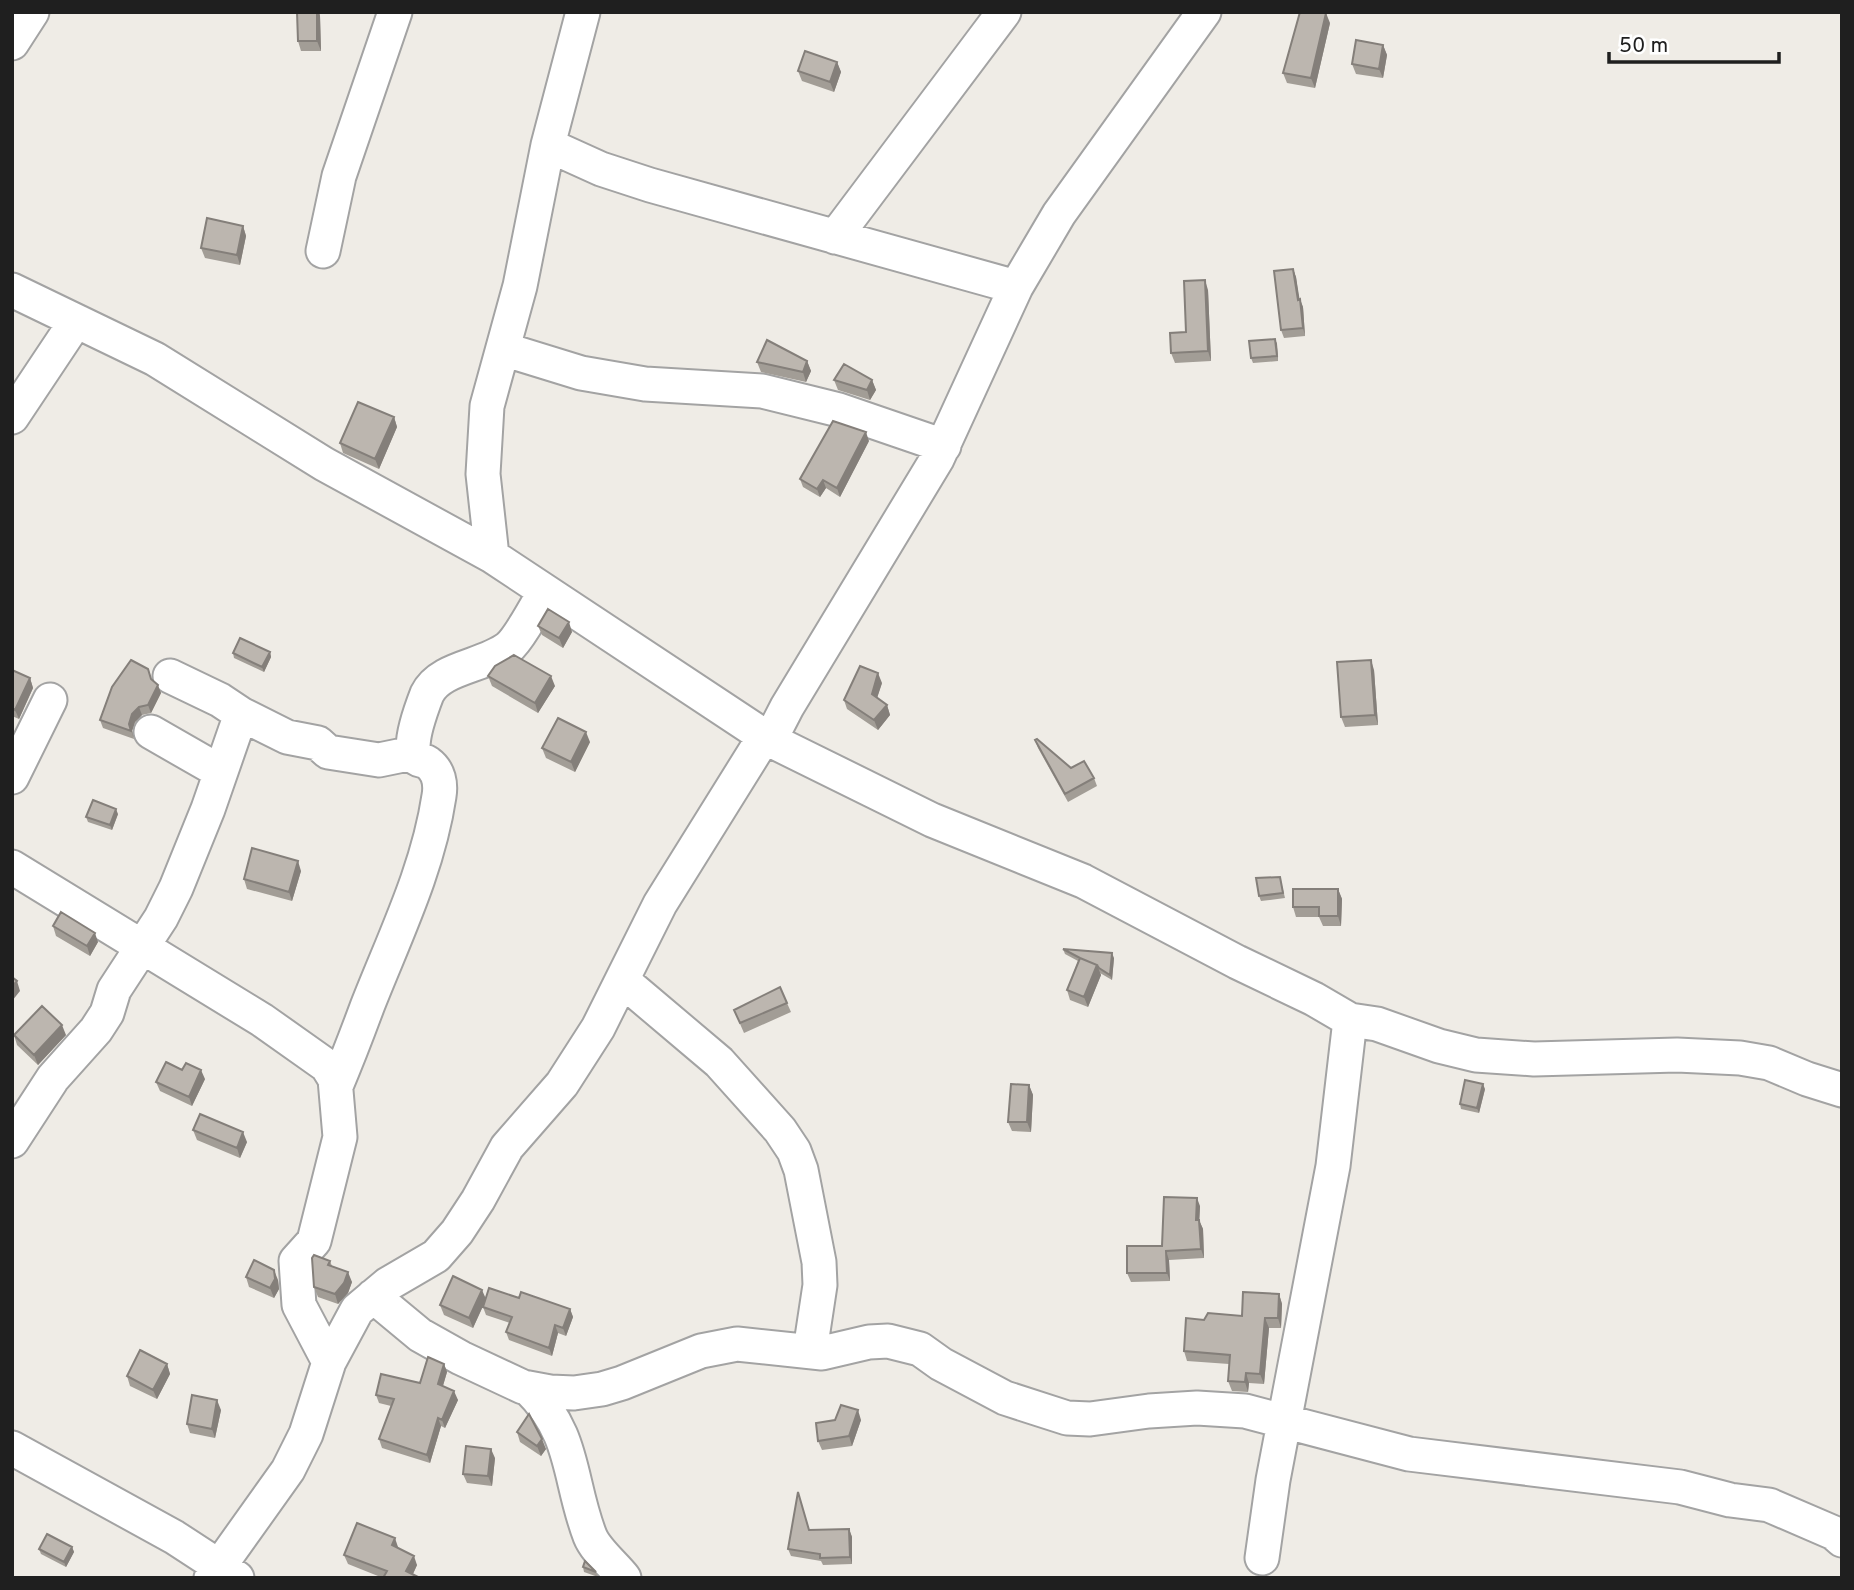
<svg xmlns="http://www.w3.org/2000/svg" width="1854" height="1590" viewBox="0 0 1854 1590" font-family="Overpass,sans-serif">
	<style>
		.lines { fill: none; stroke-linecap: round; stroke-linejoin: round }
		.minor-casing { stroke: #a3a3a3; stroke-width: 37 }
		.minor { stroke: #fff; stroke-width: 33 }
		.wall { fill: #a29d96 }
		.shaded-wall { fill: #847f7a }
		.building { fill: #bcb6af; stroke: #847f7a; stroke-width: 2 }
	</style>
	<rect width="100%" height="100%" fill="#efece6"/>
	<g class="lines">
		<g class="minor-casing">
			<path id="minor" d="M12,43L32,12
				M548,145L601,169L650,185L1016,287
				M835,237L1004,12
				M323,251L339,176L395,12
				M12,290L155,359L324,464L492,556L770,740L932,820L1083,881L1237,962L1314,999L1350,1020L1377,1024L1439,1046L1476,1055L1534,1059L1677,1055L1740,1058L1769,1063L1807,1079L1842,1090
				M503,349L581,373L645,384L762,391L839,410L944,446
				M12,417L76,321
				M492,556L483,474L487,406L520,286L548,145L583,12
				M170,676L220,700L241,714L287,737L318,743L328,752L379,760L413,753
				M151,732L219,771
				M770,740L787,707L937,459L1016,287L1059,214L1204,12
				M12,777L50,700
				M12,867L262,1020L327,1066L335,1079L340,1137L314,1241L296,1261L299,1305L329,1362
				M622,980L719,1062L780,1130L794,1151L801,1170L819,1262L820,1285L810,1351
				M336,1086C347,1060 357,1034 367,1007C394,938 428,870 439,796C441,784 439,771 428,763C423,759 418,762 415,756C408,744 422,707 427,694C440,667 483,667 508,648C519,639 537,605 545,591
				M12,1141L53,1078L96,1030L107,1013L114,990L161,918L176,888L208,809L241,714
				M373,1296L420,1335L461,1358L523,1387L550,1392L574,1393L602,1389L622,1383L701,1351L737,1344L822,1353L869,1342L888,1341L920,1349L941,1364L1005,1398L1067,1418L1090,1419L1149,1411L1197,1408L1245,1411L1409,1454L1680,1487L1730,1500L1769,1505L1834,1533L1842,1540
				M528,1388C576,1435 568,1479 590,1536C596,1551 614,1565 624,1578
				M12,1448L174,1537L237,1578
				M1262,1558L1273,1480L1333,1166L1350,1020
				M211,1578L288,1470L306,1434L329,1362L357,1310L388,1284L436,1256L457,1232L478,1200L507,1147L562,1084L598,1028L660,904L764,737"/>
		</g>
		<use href="#minor" class="minor"/>
	</g>
	<path class="wall" d="M297,12H319L320,16L321,51H301L298,41Z
		M1330,23L1315,88L1287,83L1283,73Z
		M1383,45L1387,55L1383,78L1356,74L1352,64Z
		M837,62L841,72L834,92L802,81L798,71Z
		M243,226L246,236L240,265L205,258L201,248Z
		M1293,269L1296,277L1299,299L1303,307L1305,336L1284,338L1281,330Z
		M1208,290L1211,361L1175,363L1171,353L1186,332Z
		M1275,339L1277,344L1278,361L1253,363L1251,358Z
		M807,361L811,371L806,382L761,372L757,362Z
		M834,380H872L876,390L870,400L838,390Z
		M394,417L397,427L379,469L343,453L340,443Z
		M869,441L840,497L826,488L820,497L803,487L800,479Z
		M538,626L572,632L563,648L542,635Z
		M270,652L271,657L264,672L234,658L233,653Z
		M12,670L30,678L33,688L19,719L12,716Z
		M1374,670L1378,725L1345,727L1341,717Z
		M488,676L555,686L538,713L492,686Z
		M152,679L161,693L151,713L142,715L135,722L132,731L134,739L103,728L100,720Z
		M882,683L877,698L887,705L890,715L878,730L847,709L844,700Z
		M1035,740L1071,768L1094,778L1097,786L1068,802L1038,748Z
		M590,742L575,772L546,758L542,748Z
		M118,814L112,830L88,822L86,817Z
		M301,871L292,901L247,889L244,879Z
		M1280,877L1285,898L1261,901L1259,896Z
		M1338,889L1342,899L1341,926H1323L1319,917H1296L1293,907Z
		M53,926L98,942L90,956L56,936Z
		M1063,949L1114,958L1112,980L1100,973L1101,975L1088,1007L1070,1000L1067,990L1078,961L1065,954Z
		M787,1003L791,1012L744,1033L734,1010Z
		M14,1035H66L38,1065L17,1045Z
		M205,1079L192,1106L160,1091L156,1082Z
		M1029,1085L1033,1095L1031,1132L1012,1131L1008,1122Z
		M1485,1089L1479,1113L1461,1109L1460,1104Z
		M193,1130L247,1142L240,1158L197,1140Z
		M1200,1206L1199,1220L1203,1229L1204,1258L1169,1260L1170,1281L1131,1282L1127,1273L1162,1246Z
		M330,1261L332,1266L352,1282L348,1293L338,1304L318,1297L314,1287Z
		M246,1277L278,1280L279,1289L274,1298L249,1287Z
		M1279,1294L1282,1304L1281,1328H1269L1264,1384L1249,1383L1248,1392L1232,1391L1228,1381L1229,1364L1187,1361L1184,1351L1204,1320L1242,1316Z
		M519,1298L570,1309L573,1317L566,1336L558,1333L552,1356L509,1340L506,1332L510,1323L486,1315L483,1307L485,1302L473,1328L444,1315L440,1305L486,1299Z
		M167,1364L170,1374L157,1399L130,1386L127,1376Z
		M444,1364L447,1372L443,1386L458,1400L445,1428L441,1426L430,1463L382,1448L379,1439L391,1406L379,1403L376,1395L420,1383Z
		M221,1410L215,1438L190,1433L187,1424Z
		M835,1420H861L852,1446L822,1450L818,1441Z
		M517,1432L546,1449L541,1456L520,1442Z
		M495,1458L492,1486L467,1483L463,1474Z
		M798,1492L809,1530L849,1529L852,1537V1564L823,1565L821,1561L791,1556L788,1549Z
		M72,1547L74,1552L66,1567L41,1554L39,1549Z
		M398,1547V1548L417,1565L413,1574L383,1578L348,1564L344,1555Z
		M583,1567L596,1572L598,1577L584,1572Z"/>
	<path class="shaded-wall" d="M317,12H319L320,16L321,51L317,41Z
		M1326,13L1330,23L1315,88L1311,78Z
		M1383,45L1387,55L1383,78L1379,69Z
		M837,62L841,72L834,92L830,82Z
		M243,226L246,236L240,265L237,255Z
		M1293,269L1296,277L1301,308L1298,300Z
		M1205,280L1208,290L1211,361L1208,351Z
		M1300,299L1303,307L1305,336L1303,328Z
		M1275,339L1277,344L1278,361L1277,356Z
		M807,361L811,371L806,382L803,372Z
		M872,380L876,390L870,400L867,390Z
		M394,417L397,427L379,469L375,459Z
		M866,432L869,441L840,497L837,488Z
		M823,480L826,488L820,497L817,489Z
		M569,622L572,632L563,648L559,638Z
		M270,652L271,657L264,672L262,667Z
		M1371,660L1374,670L1378,725L1375,715Z
		M878,673L882,683L875,704L872,694Z
		M551,676L555,686L538,713L535,703Z
		M30,678L33,688L19,719L15,710Z
		M158,685L161,693L151,713L148,705Z
		M887,705L890,715L878,730L874,720Z
		M139,707L142,715L135,722L132,731L134,739L129,724L132,714Z
		M586,732L590,742L575,772L571,762Z
		M116,809L118,814L112,830L110,825Z
		M298,861L301,871L292,901L289,892Z
		M1338,889L1342,899L1341,926L1338,916Z
		M95,933L98,942L90,956L87,946Z
		M1112,953L1114,958L1112,980L1110,975Z
		M1097,965L1101,975L1088,1007L1084,997Z
		M17,981L20,991L12,1001V987Z
		M62,1025L66,1035L38,1065L34,1055Z
		M201,1070L205,1079L192,1106L189,1097Z
		M1483,1084L1485,1089L1479,1113L1477,1108Z
		M1029,1085L1033,1095L1031,1132L1027,1122Z
		M243,1132L247,1142L240,1158L237,1148Z
		M1197,1198L1200,1206L1199,1229L1196,1220Z
		M1199,1220L1203,1229L1204,1258L1201,1249Z
		M1166,1251L1169,1260L1170,1281L1167,1273Z
		M274,1270L278,1280L279,1289L274,1298L270,1288Z
		M348,1272L352,1282L348,1293L338,1304L335,1294Z
		M482,1290L486,1299L473,1328L469,1318Z
		M1279,1294L1282,1304L1281,1328L1278,1318Z
		M570,1309L573,1317L566,1336L563,1328Z
		M1265,1318L1269,1328L1264,1384L1260,1374Z
		M555,1325L558,1333L552,1356L549,1348Z
		M167,1364L170,1374L157,1399L153,1390Z
		M444,1364L447,1372L441,1392L438,1384Z
		M1246,1373L1249,1383L1248,1392L1245,1382Z
		M454,1391L458,1400L445,1428L442,1420Z
		M217,1400L221,1410L215,1438L212,1429Z
		M858,1410L861,1420L852,1446L849,1436Z
		M438,1418L441,1426L430,1463L427,1455Z
		M542,1439L546,1449L541,1456L537,1446Z
		M491,1449L495,1458L492,1486L488,1476Z
		M849,1529L852,1537V1564L850,1557Z
		M395,1538L398,1547L395,1554L392,1545Z
		M72,1547L74,1552L66,1567L64,1562Z
		M414,1556L417,1565L411,1578L406,1571Z"/>
	<path class="building" d="M297,12H317V41H298Z
		M1300,12L1326,13L1311,78L1283,73Z
		M1356,40L1383,45L1379,69L1352,64Z
		M805,51L837,62L830,82L798,71Z
		M207,218L243,226L237,255L201,248Z
		M1293,269L1298,300L1300,299L1303,328L1281,330L1274,271Z
		M1205,280L1208,351L1171,353L1170,333L1186,332L1184,281Z
		M1275,339L1277,356L1251,358L1249,341Z
		M767,340L807,361L803,372L757,362Z
		M844,364L872,380L867,390L834,380Z
		M358,402L394,417L375,459L340,443Z
		M833,421L866,432L837,488L823,480L817,489L800,479Z
		M548,609L569,622L559,638L538,626Z
		M240,638L270,652L262,667L233,653Z
		M514,655L551,676L535,703L488,676L495,666Z
		M131,660L148,669L151,679L158,685L148,705L139,707L132,714L129,724L131,731L100,720L112,687Z
		M1371,660L1375,715L1341,717L1337,662Z
		M860,666L878,673L872,694L887,705L874,720L844,700Z
		M12,670L30,678L15,710L12,708Z
		M558,718L586,732L571,762L542,748Z
		M1037,739L1071,768L1084,761L1094,778L1065,794L1035,740Z
		M93,800L116,809L110,825L86,817Z
		M252,848L298,861L289,892L244,879Z
		M1280,877L1283,893L1259,896L1256,878Z
		M1293,889H1338V916H1319V907H1293Z
		M61,912L95,933L87,946L53,926Z
		M1063,949L1112,953L1110,975L1099,968L1097,965L1080,958Z
		M1080,958L1097,965L1084,997L1067,990Z
		M12,977L17,981L12,987Z
		M780,987L787,1003L740,1023L734,1010Z
		M42,1006L62,1025L34,1055L14,1035Z
		M166,1062L182,1070L186,1063L201,1070L189,1097L156,1082Z
		M1465,1080L1483,1084L1477,1108L1460,1104Z
		M1011,1084L1029,1085L1027,1122H1008Z
		M200,1114L243,1132L237,1148L193,1130Z
		M1164,1197L1197,1198L1196,1220H1199L1201,1249L1166,1251L1167,1273H1127V1246H1162Z
		M314,1255L330,1261L328,1265L348,1272L344,1283L335,1294L314,1287L312,1258Z
		M254,1260L274,1270L275,1279L270,1288L246,1277Z
		M453,1276L482,1290L469,1318L440,1305Z
		M489,1288L519,1298L521,1292L570,1309L563,1328L555,1325L549,1348L506,1332L512,1317L483,1307Z
		M1243,1292L1279,1294L1278,1318H1265L1260,1374L1246,1373L1245,1382L1228,1381L1230,1355L1184,1351L1186,1318L1204,1320L1208,1313L1242,1316Z
		M140,1350L167,1364L153,1390L127,1376Z
		M428,1357L444,1364L438,1384L454,1391L442,1420L438,1418L427,1455L379,1439L394,1399L376,1395L381,1374L420,1383Z
		M192,1395L217,1400L212,1429L187,1424Z
		M841,1405L858,1410L849,1436L818,1441L816,1423L835,1420Z
		M529,1414L542,1439L537,1446L517,1432Z
		M466,1446L491,1449L488,1476L463,1474Z
		M798,1492L809,1530L849,1529L850,1557L820,1558V1554L788,1549Z
		M357,1523L395,1538L392,1545L414,1556L406,1571L420,1578H383L387,1571L344,1555Z
		M47,1534L72,1547L64,1562L39,1549Z
		M585,1561L596,1572L583,1567Z"/>
	<rect width="1854" height="1590" fill="none" stroke="#1f1f1f" stroke-width="28"/>
	<path d="M1609 52v10h170v-10" fill="none" stroke="#1f1f1f" stroke-width="3.5"/>
	<text x="1619" y="52" font-size="21" fill="#1f1f1f" stroke="#ffffff" stroke-width="5" paint-order="stroke">50 m</text>
</svg>
